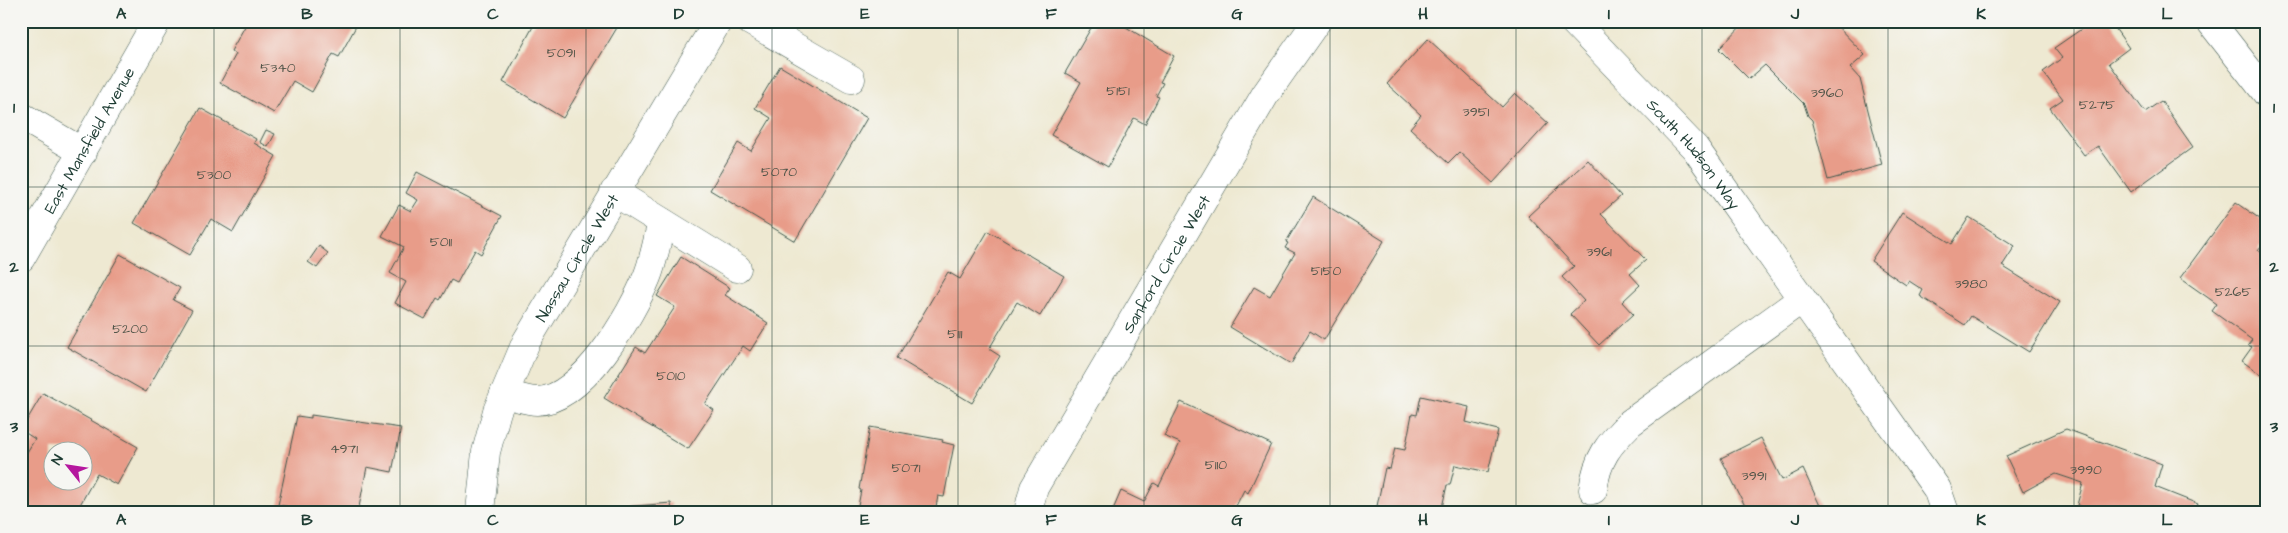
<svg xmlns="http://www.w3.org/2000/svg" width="2288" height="533" viewBox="0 0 2288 533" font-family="'Architects Daughter',sans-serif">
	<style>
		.building { fill: #e89c89; fill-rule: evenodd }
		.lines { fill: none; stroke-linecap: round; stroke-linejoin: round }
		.minor-casing { stroke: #3e574c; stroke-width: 29 }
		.minor { stroke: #fff; stroke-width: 28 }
		.grid { fill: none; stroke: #1f3d34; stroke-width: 1; stroke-opacity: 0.55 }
		.labels { text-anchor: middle; stroke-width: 4; stroke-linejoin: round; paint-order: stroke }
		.number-label { font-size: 14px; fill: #515549 }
		.street-label { font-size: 16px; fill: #1f3d34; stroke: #f6f6f2 }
		.neatline { fill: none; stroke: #1f3d34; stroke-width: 2 }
		.grid-label { font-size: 16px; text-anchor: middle; font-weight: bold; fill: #1f3d34 }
	</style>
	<rect width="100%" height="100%" fill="#f6f6f2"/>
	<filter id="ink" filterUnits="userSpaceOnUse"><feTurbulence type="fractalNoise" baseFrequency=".02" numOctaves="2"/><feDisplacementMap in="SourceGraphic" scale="10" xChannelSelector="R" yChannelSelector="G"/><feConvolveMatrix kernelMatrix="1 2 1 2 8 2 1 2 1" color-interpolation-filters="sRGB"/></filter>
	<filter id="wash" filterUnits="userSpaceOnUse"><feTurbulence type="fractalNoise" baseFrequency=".0096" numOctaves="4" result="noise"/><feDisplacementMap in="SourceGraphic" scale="20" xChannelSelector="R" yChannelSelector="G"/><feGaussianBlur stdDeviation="1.12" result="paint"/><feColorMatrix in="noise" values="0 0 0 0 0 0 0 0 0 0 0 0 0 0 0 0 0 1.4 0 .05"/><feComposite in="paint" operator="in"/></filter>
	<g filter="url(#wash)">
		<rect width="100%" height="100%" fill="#eee9d2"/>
		<g id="blocks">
			<path class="building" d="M248,21H359L339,57L333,54L312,92L293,81L274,113L220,83L236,54L231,51Z
				M536,21H621L563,118L503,82Z
				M1095,21H1116L1174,56L1160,82L1163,83L1156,96L1159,97L1145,124L1134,118L1108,167L1051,135L1081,82L1065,73Z
				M1746,21H1832L1865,55L1850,68L1860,79L1882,165L1828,180L1812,120L1808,116L1804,104L1765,65L1749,79L1719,49Z
				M2093,21H2110L2129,48L2109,63L2145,112L2161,101L2193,147L2131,192L2098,146L2084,155L2050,108L2063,99L2043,72L2062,58L2054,48Z
				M1428,39L1502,107L1515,93L1548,123L1493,183L1459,152L1448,163L1410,128L1421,115L1387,84Z
				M780,66L867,118L795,241L710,190L738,143L751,151L771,118L755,108Z
				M200,108L256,139L254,143L276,156L233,232L211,219L190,255L134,223Z
				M266,130L275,134L268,147L260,142Z
				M1588,160L1621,196L1601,214L1646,260L1630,274L1640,285L1622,302L1633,314L1599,345L1570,314L1584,301L1562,277L1574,266L1528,216Z
				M417,172L502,216L481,254L475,250L457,283L451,280L440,300L437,298L425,319L395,303L406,282L390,273L404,247L382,236L399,205L411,211L418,200L406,193Z
				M1313,197L1384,241L1324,340L1310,331L1291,364L1230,327L1254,287L1270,296L1295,253L1285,248L1288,243L1286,242Z
				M2236,202L2267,224V238L2258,250L2267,256V379L2242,361L2252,347L2248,345L2252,340L2212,311L2217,304L2180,278Z
				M1902,212L1952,244L1969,217L2015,246L2002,266L2060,302L2029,352L1971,316L1965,325L1920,296L1923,290L1909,281L1906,285L1871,261Z
				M988,231L1064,276L1040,316L1017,302L989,349L1000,356L972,403L897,358L948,272L960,279Z
				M319,246L328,253L317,268L308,262Z
				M120,254L180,288L173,300L192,310L146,392L67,347Z
				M681,257L730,288L725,295L768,323L750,351L743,346L705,404L714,410L688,449L604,398L636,347L645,353L675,307L657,296Z
				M43,393L138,447L117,485L97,474L76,512H21V462L35,439L21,430ZM52,450H82V480H52Z
				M1421,396L1469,407L1466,422L1498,430L1488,472L1455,465L1450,485H1447L1441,512H1395V509L1377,506L1385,468L1390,469L1395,448L1405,450L1412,414L1417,415Z
				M1181,402L1271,444L1248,493L1244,490L1233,512H1112L1121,491L1144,502L1154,483L1159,486L1180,443L1164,436Z
				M311,415L401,428L392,472L367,467L358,512H290L291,507L278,505L297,416L311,418Z
				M870,427L943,440L942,442L954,445L944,497L938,496L935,512H857L861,490L859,489Z
				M2066,429L2162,464L2155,487L2198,504L2195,512H2106L2101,510L2098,512L2077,505L2083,483L2056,474L2023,492L2006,456Z
				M1761,438L1782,480L1803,469L1823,512H1748L1721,458Z
				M671,503L672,512H588V510Z"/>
		</g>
	</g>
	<g filter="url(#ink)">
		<use href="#blocks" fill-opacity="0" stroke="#3e574c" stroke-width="1"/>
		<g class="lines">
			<g class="minor-casing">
				<g id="minor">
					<path d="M750,21L851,79"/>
					<path id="s1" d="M1573,21L1695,148L1937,489L1945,512"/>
					<path d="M2210,21L2267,94"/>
					<path d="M21,116L83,152"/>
					<path d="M614,192L737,268"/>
					<path id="s2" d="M21,258L157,21"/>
					<path d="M504,394C514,396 527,401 537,401C582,401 632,314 647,277C654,260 657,240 662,222"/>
					<path d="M1593,490C1597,458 1609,444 1630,423L1802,299"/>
					<path id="s3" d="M480,512L486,452L497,411L526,342L718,21"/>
					<path id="s4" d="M1028,512L1034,488L1265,95L1317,21"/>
				</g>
			</g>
			<use href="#minor" class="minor"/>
		</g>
	</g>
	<path class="grid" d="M214,21V512M400,21V512M586,21V512M772,21V512M958,21V512M1144,21V512M1330,21V512M1516,21V512M1702,21V512M1888,21V512M2074,21V512M21,187H2267M21,346H2267"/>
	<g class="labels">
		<g class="number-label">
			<text x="561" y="57">5091</text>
			<text x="278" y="72">5340</text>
			<text x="1118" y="95">5151</text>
			<text x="1827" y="97">3960</text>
			<text x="2097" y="109">5275</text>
			<text x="1476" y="116">3951</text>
			<text x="779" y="176">5070</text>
			<text x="214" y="179">5300</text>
			<text x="441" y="246">5011</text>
			<text x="1599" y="256">3961</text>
			<text x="1326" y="275">5150</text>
			<text x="1971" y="288">3980</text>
			<text x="2233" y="296">5265</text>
			<text x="130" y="333">5200</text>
			<text x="955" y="338">5111</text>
			<text x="671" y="380">5010</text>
			<text x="344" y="453">4971</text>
			<text x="1216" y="469">5110</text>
			<text x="906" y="472">5071</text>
			<text x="2086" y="474">3990</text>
			<text x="1754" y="480">3991</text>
		</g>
		<g class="street-label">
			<text dy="6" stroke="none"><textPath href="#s2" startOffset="136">East Mansfield Avenue</textPath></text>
			<text dy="6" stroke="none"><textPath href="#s1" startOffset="180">South Hudson Way</textPath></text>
			<text dy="6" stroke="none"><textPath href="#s3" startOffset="276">Nassau Circle West</textPath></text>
			<text dy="6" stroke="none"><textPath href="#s4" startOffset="285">Sanford Circle West</textPath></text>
		</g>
	</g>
	<rect width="2288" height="533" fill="none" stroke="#f6f6f2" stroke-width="55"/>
	<g transform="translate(68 466) rotate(300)"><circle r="24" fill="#f6f6f2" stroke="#a0aca6"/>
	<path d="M0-4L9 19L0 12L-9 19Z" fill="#b5179e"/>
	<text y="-8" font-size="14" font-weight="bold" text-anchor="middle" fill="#1f3d34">N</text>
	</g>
	<rect x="28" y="28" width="2232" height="478" class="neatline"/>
	<g class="grid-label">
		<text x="121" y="19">A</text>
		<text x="307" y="19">B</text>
		<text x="493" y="19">C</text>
		<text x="679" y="19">D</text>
		<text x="865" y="19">E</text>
		<text x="1051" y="19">F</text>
		<text x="1237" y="19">G</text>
		<text x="1423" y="19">H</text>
		<text x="1609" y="19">I</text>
		<text x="1795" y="19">J</text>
		<text x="1981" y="19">K</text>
		<text x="2167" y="19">L</text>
		<text x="14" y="113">1</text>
		<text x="2274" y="113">1</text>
		<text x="14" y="272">2</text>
		<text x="2274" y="272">2</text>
		<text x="14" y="432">3</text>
		<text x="2274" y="432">3</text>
		<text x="121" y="525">A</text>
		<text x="307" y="525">B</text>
		<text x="493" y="525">C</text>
		<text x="679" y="525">D</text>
		<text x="865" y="525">E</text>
		<text x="1051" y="525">F</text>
		<text x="1237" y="525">G</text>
		<text x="1423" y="525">H</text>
		<text x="1609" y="525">I</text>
		<text x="1795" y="525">J</text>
		<text x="1981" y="525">K</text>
		<text x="2167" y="525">L</text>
	</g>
</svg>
